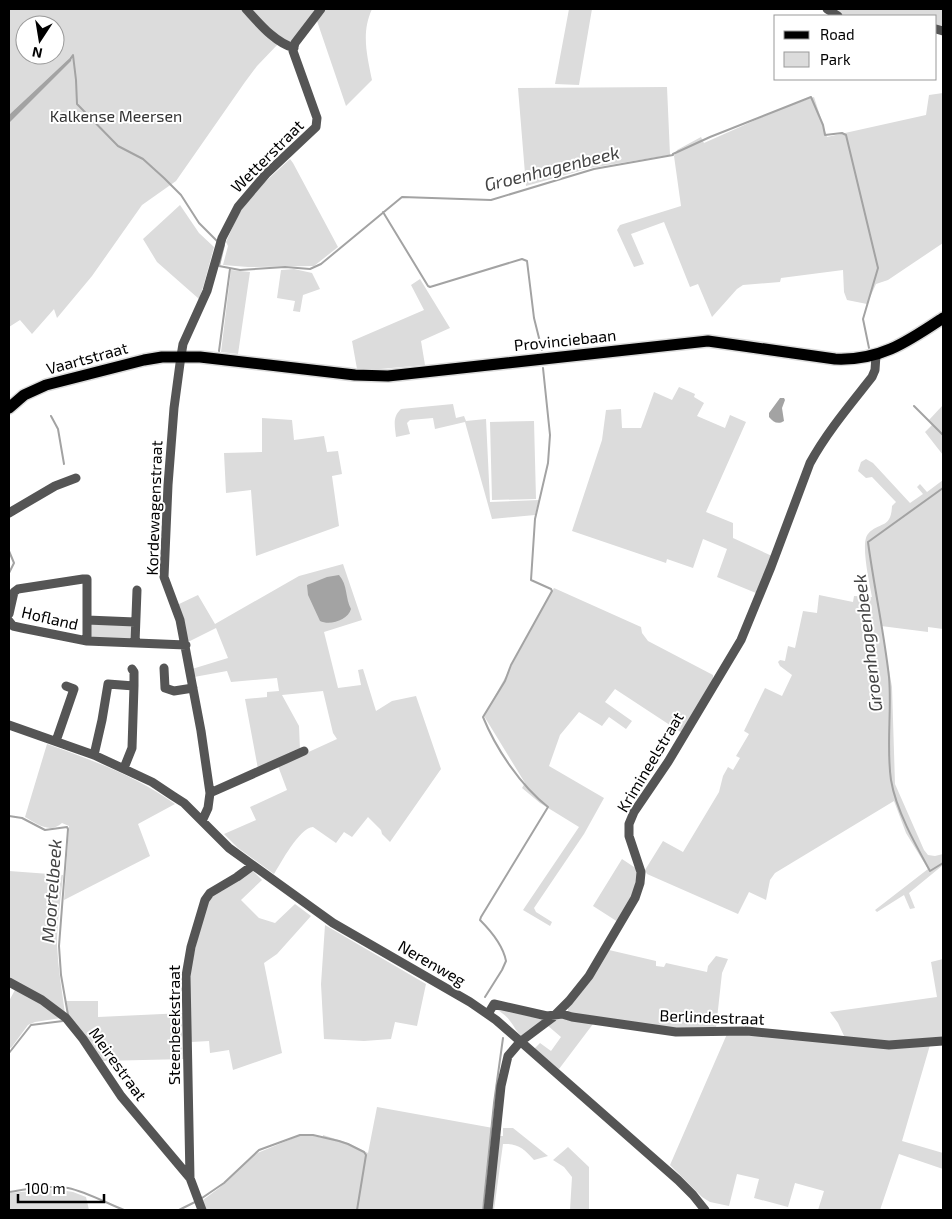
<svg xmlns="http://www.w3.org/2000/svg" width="952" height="1219" viewBox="0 0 952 1219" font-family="'Exo 2',sans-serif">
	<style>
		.green { fill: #dcdcdc; fill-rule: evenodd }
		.water { fill: #a3a3a3 }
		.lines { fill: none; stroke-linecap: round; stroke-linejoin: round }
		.stream { stroke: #a3a3a3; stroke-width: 2 }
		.major-casing { stroke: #dbdbdb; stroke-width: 14 }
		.minor { stroke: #555; stroke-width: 9 }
		.major { stroke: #000; stroke-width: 11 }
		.labels { text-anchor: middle; stroke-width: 4; stroke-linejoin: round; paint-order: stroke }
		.park-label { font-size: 16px; fill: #333; stroke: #fff }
		.street-label { font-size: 16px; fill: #000; stroke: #fff }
		.water-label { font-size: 18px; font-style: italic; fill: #444; stroke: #fff }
	</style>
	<rect width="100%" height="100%" fill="#fff"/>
	<path class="green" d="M9,9H319L287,48L279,43L257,66L245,82L176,181L142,205L92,276L57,318L54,309L32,334L20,320L9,327ZM25,25H55V55H25Z
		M327,9H372C361,33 367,55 372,80L346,106L317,21Z
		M569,9H592L579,85L555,84Z
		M832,9H943V27H936V16H843Z
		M667,87L670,155L590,168L526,186L518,88Z
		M943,93V243L888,280L876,284L867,304L847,300L844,292L843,270L781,278L780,282L743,285L737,289L712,317L698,284L690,287L664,222L631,234L644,264L634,267L617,230L620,225L681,206L674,156L677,150L701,137L704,143L785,107L814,97L827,137L926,115L929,95Z
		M290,159L293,163L338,247L314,266L248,267L223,265L228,246L226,242L238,215L246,204L265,182Z
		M180,205L199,233L214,247L204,284L199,299L157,262L143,239Z
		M294,269L312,273L320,289L303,295L300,312L293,311L295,301L277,298L281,270Z
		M231,270L250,272L238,354L221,352Z
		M420,279L450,328L421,341L425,365L380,369H357L352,341L424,310L411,285Z
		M679,387L695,394L694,397L704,403L697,416L725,428L730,415L746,422L706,512L733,523V538L772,556L756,593L717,577L727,549L703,539L693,568L667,559L666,563L572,531L602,440L606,410L621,409L622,428H641L654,392L672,400Z
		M453,404L456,418L464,416L466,421L486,419L490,502L539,500L535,515L492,519L465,422L435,429L433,418L410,420L407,423L410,434L396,437C395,426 392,417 401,409Z
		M943,405V455L925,432L932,425L928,421Z
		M262,418L292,420L294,440L324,436L327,452L338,451L342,474L332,476L339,526L256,556L251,490L226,493L224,453L262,452Z
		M534,421L536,499L492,500L490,422Z
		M866,459L873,463L910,503L923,494L917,487L920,484L927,492L943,480V629L928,627V632L881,626L892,687L895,784L924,850L928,855L935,856L943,854V865L909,893L915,908L910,909L904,895L877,912L875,910L928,869L906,833L894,801L775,873L770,880L766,900L749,892L738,914L647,874L645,870L663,841L683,852L719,792L723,776L728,767L733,770L740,758L736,756L749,734L744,731L765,688L782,696L792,675L780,666L778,662L780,660L785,661L788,646L795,648L803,611L817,613L819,595L853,602L854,596L872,597C870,585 860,543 868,534C879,521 891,530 892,506L896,502L872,477L866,478L858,471L861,462Z
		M343,564L362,620L324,632L338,688L361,685L358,670L363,669L376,711L392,701L416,696L441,769L390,842L382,834L381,830L368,817L352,837L344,832L336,843L313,827C299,828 281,863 274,874L238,848L224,834L256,820L250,807L287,790L278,766L337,739L333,733L323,691L282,695L299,726L300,750L258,769L245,699L267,697V692L279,691L277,678L231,682L227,671L194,677L192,669L228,658L216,628L188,642L177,605L198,595L215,624L299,576Z
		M554,588L641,627L642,633L648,641L713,675V679L682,733L615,689L605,702L632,721L626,729L609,717L602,726L579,712L560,735L549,766L604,798L584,834L534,908L536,912L552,922L550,926L523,910L579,827L540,803L522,788L525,783L484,716Z
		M90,624L133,625L132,640L90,639Z
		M47,744C92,760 136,776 175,804L138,824L150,856L64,900L69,826L62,823C50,834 37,824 25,817Z
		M622,859L637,869L636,888L618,922L593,906Z
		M252,870L262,880L241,900L259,918L275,923L295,904L311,916L277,954L264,963L282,1053L233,1070L229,1050L210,1053L209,1041L191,1042L189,985L191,967L206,902L213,895Z
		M9,871L63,875C61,898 57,921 57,945C58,968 62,991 65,1014L9,980Z
		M325,925L426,984L417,1026L395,1022L391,1039L364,1041L324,1039L321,984Z
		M609,950L656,961V966L664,967L666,963L707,972L708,966L716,956L728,959L722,973L716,1028L675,1030L568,1014V1008Z
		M943,959V1039L896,1042L845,1038L838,1023L830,1012L937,997L931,962Z
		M16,988L35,999L61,1018L35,1022L28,1025L11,1048L9,1047V1001Z
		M66,1001H98V1017L184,1013L186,1059L100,1061L68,1016Z
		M494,1007L548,1018L523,1037C516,1032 515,1027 510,1021C506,1015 500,1012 494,1007Z
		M556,1016L593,1024L559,1069L534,1049L540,1043L551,1051L561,1037L547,1025Z
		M727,1034L930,1045L902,1141L943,1153V1169L899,1154L880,1210H818L824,1191L795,1183L788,1207L754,1198L759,1179L737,1174L729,1206L710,1202L702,1197L670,1165Z
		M377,1107L493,1128L482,1210H204L203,1200L219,1188L255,1154L301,1135H309L323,1138V1135L348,1143L368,1153Z
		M503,1128H513L548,1156L534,1160C524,1149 518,1143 503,1144L494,1210H491L499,1136H503Z
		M568,1147L589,1167V1210H570L572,1177L564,1167L553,1160Z
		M55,1189L73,1192L86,1197L89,1210H9V1193Z"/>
	<path class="water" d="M72,56L71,61L9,123V115Z
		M780,398H784L785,400L782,408L784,421C778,425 773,422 769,417V413Z
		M339,575C348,585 345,598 351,609C348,620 330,626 320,621L308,595L307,585L327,577Z"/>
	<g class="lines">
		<path class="stream" d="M71,58L73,55L76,80L77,104L118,146L143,159L164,178L181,195L199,223L217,241
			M673,154L710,137L811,97L823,125L825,135L842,133L846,135L878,268L863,319L869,348
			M383,212L428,286L430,287L522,259L527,261L534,318L542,350
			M224,245L219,266L240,270L285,267L310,269L321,264L402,197L491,200L594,169L673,155
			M219,351L230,269
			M914,406L943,435
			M51,416L58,429L64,464
			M943,488L868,542C874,587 884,632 889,677C892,712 886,746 891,780C896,810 915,844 930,871L943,863
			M9,551L14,563L9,573
			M9,816L22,818L45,830L67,827L68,829L59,946L61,975L68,1015
			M485,997L502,970L506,961C503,945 491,931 480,920L481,917L548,807C521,786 496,749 483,717L505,681L511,665L552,591L551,589L531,580L535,519L548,463L550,435L543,368
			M9,1053L31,1025L63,1021
			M9,1192C28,1189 49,1185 68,1188C87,1192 106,1203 124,1210
			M202,1198L224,1183L259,1150L300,1135H313L339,1141L348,1144L364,1152L366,1155L357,1210
			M179,1210L195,1202
			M483,1210L494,1103L503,1038"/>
		<g class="major-casing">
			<path id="major" d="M9,408L24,395L46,385L144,360L162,357H200L355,375L388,376L708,341L835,359C880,361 907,342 943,318"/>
		</g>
		<path class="minor" d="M246,9C259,23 274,42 294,48
			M827,9L838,16
			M936,29L943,31
			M9,513L55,486L76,478
			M9,614L14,592L18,589L83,579H87V641
			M87,620L135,622
			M9,621L13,626L22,628L87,641L186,645
			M135,643L137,590
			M164,668L165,688L174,691L193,688
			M132,669L134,672V686
			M9,725L94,755L152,782L173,796L184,803L229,848L333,923L470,1002L496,1020L678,1180L693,1195L705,1210
			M56,741L74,689L66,686
			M94,755L102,720L108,684L134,686L132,748L124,768
			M210,793L304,751
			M202,821L208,808L210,793L201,731L180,620L164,577L168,485L174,408L181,356L183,344L207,291L222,238L238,207L266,174L316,127L317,118L293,51L295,43L321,9
			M9,982L42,1000L66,1018L83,1039L121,1096L190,1178
			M488,1014L494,1004L547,1016L562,1014L572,1017L676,1032L747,1031L889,1045L943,1041
			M202,1210L190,1178L186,976L191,947L205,900L210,893L237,877L252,866
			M488,1210L501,1086L508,1056L520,1042L552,1018L569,1001L589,976L635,898L640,883L641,872L629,836V824L634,812L668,762L741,640L771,567L810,463C827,432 850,405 872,377L875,370L876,355"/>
		<use href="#major" class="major"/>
	</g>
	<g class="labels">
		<g class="park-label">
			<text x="116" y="122">Kalkense Meersen</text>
		</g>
		<g class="street-label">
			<text transform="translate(267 156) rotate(-45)" y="6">Wetterstraat</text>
			<text transform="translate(565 340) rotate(-6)" y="6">Provinciebaan</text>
			<text transform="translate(87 358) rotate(-15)" y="6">Vaartstraat</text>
			<text transform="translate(154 508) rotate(-88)" y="6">Kordewagenstraat</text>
			<text transform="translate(50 618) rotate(13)" y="6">Hofland</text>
			<text transform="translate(650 762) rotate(-59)" y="6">Krimineelstraat</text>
			<text transform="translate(432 963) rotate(30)" y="6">Nerenweg</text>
			<text transform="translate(712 1017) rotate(2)" y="6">Berlindestraat</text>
			<text transform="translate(174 1025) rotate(-90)" y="6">Steenbeekstraat</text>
			<text transform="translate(118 1064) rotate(54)" y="6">Meirestraat</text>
		</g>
		<g class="water-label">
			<text transform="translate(552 169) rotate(-14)" y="6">Groenhagenbeek</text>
			<text transform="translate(868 643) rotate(-97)" y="6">Groenhagenbeek</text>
			<text transform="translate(52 891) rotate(-86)" y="6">Moortelbeek</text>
		</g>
	</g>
	<rect width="952" height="1219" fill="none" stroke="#000000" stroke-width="20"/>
	<rect x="774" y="15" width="162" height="65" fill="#ffffff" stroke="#999999"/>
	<rect x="784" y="31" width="25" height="8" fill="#000000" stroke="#999999"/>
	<text x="820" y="40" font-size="15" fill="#000000">Road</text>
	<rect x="784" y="52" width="25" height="15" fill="#dcdcdc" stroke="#999999"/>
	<text x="820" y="65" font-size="15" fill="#000000">Park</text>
	<g transform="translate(40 40) rotate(192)"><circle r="24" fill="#ffffff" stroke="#999999"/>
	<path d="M0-4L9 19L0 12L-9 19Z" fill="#000000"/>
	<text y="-8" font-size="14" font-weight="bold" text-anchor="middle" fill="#000000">N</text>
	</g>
	<path d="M18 1194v8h86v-8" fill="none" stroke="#000000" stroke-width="2.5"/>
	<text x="25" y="1194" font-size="15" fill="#000000" stroke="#ffffff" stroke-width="4" paint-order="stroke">100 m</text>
</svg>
